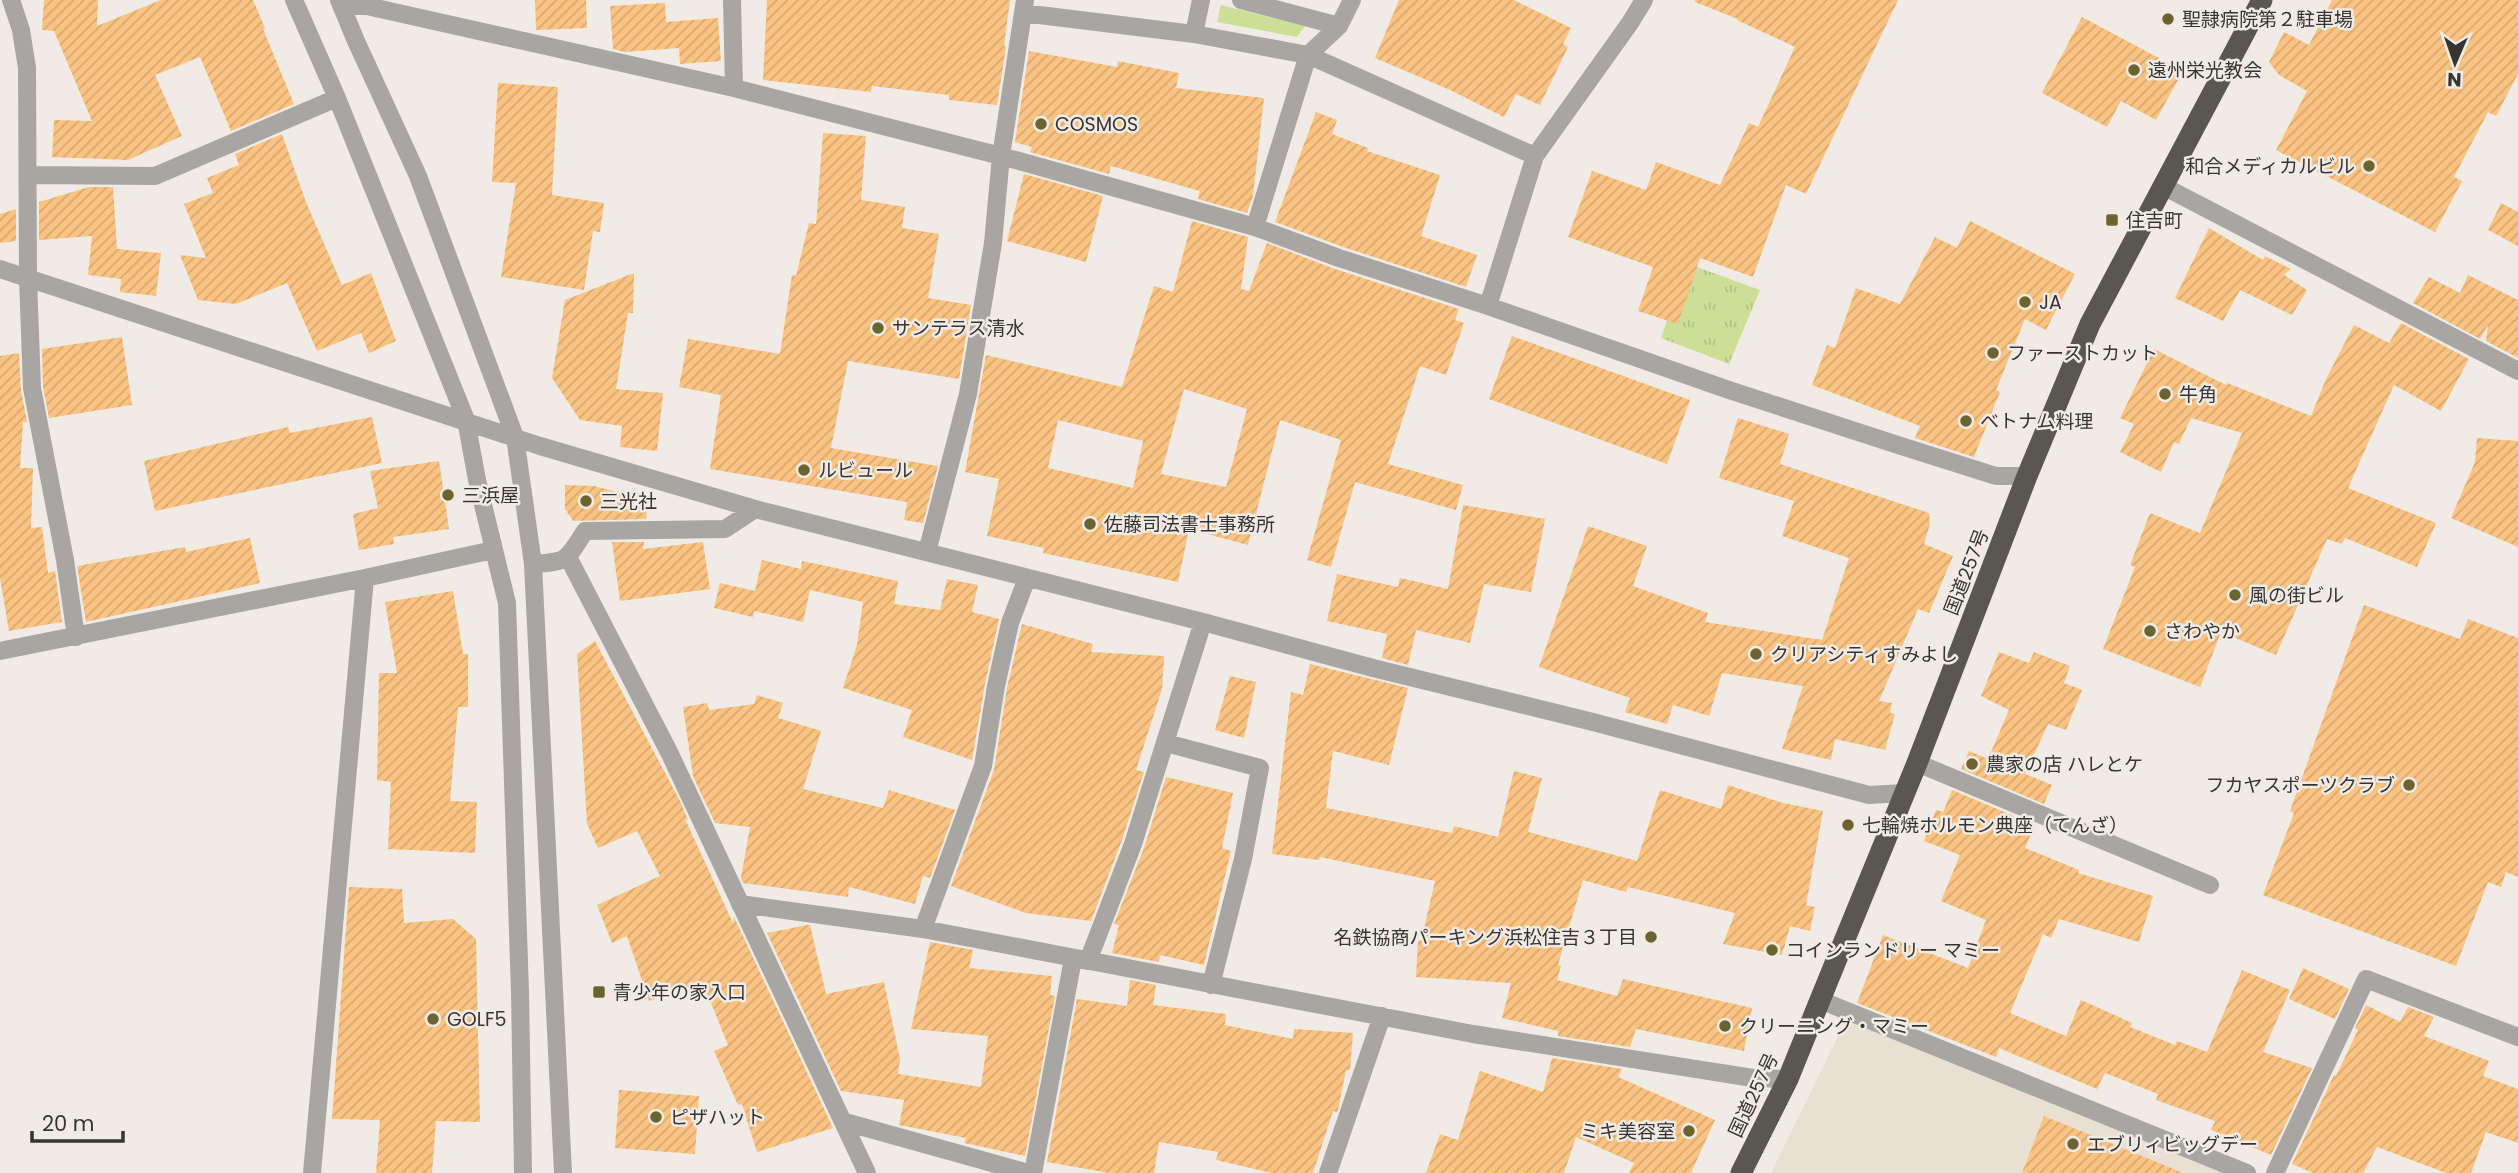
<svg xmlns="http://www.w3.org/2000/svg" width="2518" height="1173" viewBox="0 0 2518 1173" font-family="Poppins,'Noto Sans JP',sans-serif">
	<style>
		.built { fill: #eadfd3 }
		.grass { fill: #cddf97 }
		.park { fill: url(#park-tufts) }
		.building { fill: url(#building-hatch); fill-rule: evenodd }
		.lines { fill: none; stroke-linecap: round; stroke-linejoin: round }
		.minor { stroke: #a7a6a3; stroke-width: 18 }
		.highway { stroke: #5a5751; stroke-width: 21 }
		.poi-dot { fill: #6b6430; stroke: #f1ebe5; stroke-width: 2.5 }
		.labels { text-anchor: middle; stroke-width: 5; stroke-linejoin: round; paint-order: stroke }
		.poi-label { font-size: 19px; fill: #373533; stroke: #f1ebe5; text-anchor: start }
		.street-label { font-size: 19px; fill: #373533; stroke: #f1ebe5 }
	</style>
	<defs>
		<pattern id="park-tufts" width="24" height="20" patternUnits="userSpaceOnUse" patternTransform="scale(1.75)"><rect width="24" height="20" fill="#cddf97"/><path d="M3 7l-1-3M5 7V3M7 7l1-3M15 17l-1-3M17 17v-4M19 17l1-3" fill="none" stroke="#b1c083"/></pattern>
		<pattern id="building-hatch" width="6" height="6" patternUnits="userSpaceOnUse" patternTransform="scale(1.75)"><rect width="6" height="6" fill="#fac382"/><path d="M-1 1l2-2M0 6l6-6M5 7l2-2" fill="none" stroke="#d7a871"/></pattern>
	</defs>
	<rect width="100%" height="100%" fill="#f1ebe5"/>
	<path class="built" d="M1855,1022L2227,1173H1771L1843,1026Z"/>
	<path class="grass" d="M1221,5L1305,26L1297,37L1217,22Z"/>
	<path class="park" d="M1686,263L1760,290L1729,364L1661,338Z"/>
	<path class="building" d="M44,0H98L97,26L161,0H253L265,28L263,29L294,104L231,131L200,57L155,75L182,136L128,160L52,157L54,120L92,121L54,31L42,30Z
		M535,0H586L587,28L536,30Z
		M767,0H1010L1004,46L1006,47L997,105L949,100V95L872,86L871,92L763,80Z
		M1399,0H1514L1571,28L1563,44L1568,47L1540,105L1516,94L1504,117L1448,89L1375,58Z
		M1695,0H1898L1806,194L1786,185L1753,277L1700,258L1678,324L1638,311L1653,267L1568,237L1592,171L1646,190L1656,162L1720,185L1749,123L1758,127L1795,47L1737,20L1738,19L1695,2Z
		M2332,0H2518V74L2496,116L2488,112L2454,177L2462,181L2435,232L2276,150L2307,91L2279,75L2269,62L2284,32L2309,45Z
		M665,3L666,22L718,18L721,61L680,64L679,48L624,52L613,49L610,6Z
		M2082,17L2183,71L2156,120L2121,101L2107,127L2042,93Z
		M1029,51L1117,67L1118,61L1179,73L1176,88L1264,98L1253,196L1247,213L1198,199L1200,191L1111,166L1109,174L1030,152L1032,147L1015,142Z
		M498,83L558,87L552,195L604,203L600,232L593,231L584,290L501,277L516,183L492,182Z
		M1316,112L1337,120L1332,134L1368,148L1367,151L1440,175L1421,236L1477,255L1466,287L1343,247L1275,222Z
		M823,133L866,136L861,200L905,207L902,228L939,234L928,298L971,305L959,379L848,361L831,448L938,466L923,523L904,520L907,502L710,469L721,395L679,387L688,339L780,354L792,275L796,276L809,223L816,224Z
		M282,134L306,202L342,285L371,273L396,341L369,353L361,333L317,351L287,283L236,304L198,300L180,255L206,258L184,204L213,193L207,178L239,165L235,154Z
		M1024,174L1103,196L1086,262L1007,241Z
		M89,187H113L117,249L161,253L156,296L120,292L121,279L88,275L92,236L39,240V202Z
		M2501,203L2518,212V246L2488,230Z
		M16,209V241L0,243V214Z
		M1192,221L1248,237L1241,289L1249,291L1267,243L1335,269L1459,309L1455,320L1464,323L1446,375L1420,366L1388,464L1463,485L1456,510L1355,482L1331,567L1307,560L1341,440L1280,420L1248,545L1189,529L1178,582L1043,553L1044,548L987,536L999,479L965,472L986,355L1122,387L1154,286L1173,292ZM1184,389L1247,409L1226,487L1161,474ZM1058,420L1143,441L1133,488L1048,468Z
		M1970,221L2075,274L2046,330L2025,319L1996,390L2000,392L1974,457L1915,438L1920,426L1812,385L1827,345L1835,348L1856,288L1900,304L1935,237L1957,248Z
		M2209,228L2263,260L2265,256L2291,269L2284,275L2307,290L2292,315L2240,290L2223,321L2175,298Z
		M634,273L633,313H628L616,389L663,393L657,451L620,447L622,426L580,420L552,378L565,300Z
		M2468,275L2518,300V358L2486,341L2488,325L2480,339L2413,303L2429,277L2460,293Z
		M2401,323L2469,359L2441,411L2394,385L2348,488L2436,523L2417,567L2345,538L2342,544L2327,539L2276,655L2221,632L2200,687L2103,649L2135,567L2130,565L2150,513L2200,533L2242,433L2191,418L2179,444L2174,442L2161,472L2120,452L2134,424L2120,418L2154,349L2226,385L2227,383L2311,416L2326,379L2354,325L2389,343Z
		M1512,336L1690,400L1667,464L1489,399Z
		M122,337L132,405L49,418L43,387L42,349Z
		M19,353L21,390L27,422H23L20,468H33L31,528L42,527L48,573L55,571L62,622L9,631L0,578V356Z
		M372,417L382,463L155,511L144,461L288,427L290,433Z
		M1738,418L1789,434L1780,464L1929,513L1930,524L1924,544L1953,556L1929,613L1918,609L1879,701L1892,703L1890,713L1895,714L1885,750L1835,739L1831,760L1782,749L1803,686L1722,673L1709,716L1673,705L1667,724L1625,712L1630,698L1539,667L1588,526L1647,546L1633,586L1708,613L1705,622L1822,640L1849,558L1782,536L1794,501L1719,478Z
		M2477,438L2518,441V547L2451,518L2475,462Z
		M439,461L449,529L393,537L394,544L359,550L353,514L378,508L370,471Z
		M565,485L594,486L648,500L646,519L573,521L565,509Z
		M1463,505L1545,519L1531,592L1484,584L1470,643L1416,630L1408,665L1382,658L1387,634L1327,621L1337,574L1398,587L1400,578L1448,589Z
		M250,538L260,583L86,622L77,566L185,547L186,552Z
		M612,542H644L643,549L703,542L710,589L620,601Z
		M762,560L801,569L802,561L898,581L894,604L940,610L947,579L978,585L972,612L999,619L985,684L972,760L903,737L912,710L843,688L857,645L863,602L810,590L803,622L754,611L753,617L714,608L720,583L755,591Z
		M453,591L463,654H468V707H458L450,801L477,802L475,853L388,849L391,782L377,780L379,673H397L385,602Z
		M2364,605L2460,639L2468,619L2518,638V877L2506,872L2501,887L2488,882L2456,966L2263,895L2294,813L2290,811Z
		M1022,624L1093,644L1091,652L1164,656L1162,689L1136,770L1144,772L1122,840L1091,921L1026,913L951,886L994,770L1007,688Z
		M595,641L681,803L688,820L685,819L733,923L734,917L833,1128L757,1152L742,1104L738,1105L714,1051L728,1045L703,983L649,1001L627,936L612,943L597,905L660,876L637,831L598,848L587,824L577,654Z
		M1999,652L2029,663L2034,652L2070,666L2064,683L2082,690L2066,730L2048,724L2025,774L2052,785L2044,804L1961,769L1969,751L1988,759L2009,710L1981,696Z
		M1310,664L1408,688L1389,765L1333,751L1326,808L1452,833L1454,826L1498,837L1514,771L1542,778L1528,832L1637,861L1660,790L1721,809L1728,785L1783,803L1823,811L1806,905L1815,907L1810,931L1790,926L1782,955L1723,944L1735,913L1628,887L1626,892L1583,880L1558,965L1561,966L1557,980L1617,996L1623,979L1752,1008L1744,1051L1636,1029L1630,1047L1558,1036V1031L1502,1018L1511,983L1416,977L1418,940L1421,941L1435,881L1320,857L1319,860L1272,854L1291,692L1303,695Z
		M1230,676L1256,682L1244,738L1215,730Z
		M757,695L783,703L778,718L821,731L803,789L883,808L889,790L955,810L930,878L923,876L915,904L849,887L848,897L743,883L741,878L750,827L715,823L693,776L683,707L707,703L709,710L754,704Z
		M1166,777L1233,793L1222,848L1231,851L1204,965L1160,955L1159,962L1112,953L1119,925L1114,924L1144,848Z
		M1952,790L2035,825L2025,848L2079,870L2078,873L2153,896L2139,942L2059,919L2051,938L2043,934L2010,1013L2066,1036L2081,1000L2132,1023L2130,1027L2175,1045L2177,1041L2207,1052L2242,970L2290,990L2263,1052L2312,1068L2271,1155L2211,1130L2215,1121L2156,1100L2158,1094L2105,1073L2097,1089L1999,1048L1996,1057L1857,1003L1883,935L1968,968L1986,920L1941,901L1960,855L1924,841L1936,810L1943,812Z
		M349,887L402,889L404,923L453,919L476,939L480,1122L436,1121L432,1173H376L380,1120L332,1119Z
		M807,925H810L826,994L884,982L900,1059L898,1074L981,1087L988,1036L911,1029L930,942L973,950L969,968L1052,976L1050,995L1055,996L1025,1156L964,1143L966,1138L899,1125L904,1100L841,1091L767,933Z
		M2303,968L2349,989L2335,1019L2289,999Z
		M1130,980L1156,985L1153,1005L1226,1014L1225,1025L1293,1039L1294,1029L1353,1033L1350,1070H1346L1338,1110L1337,1112L1333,1111L1313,1173H1272L1216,1160L1218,1152L1159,1142L1154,1173H1109L1047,1162L1077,999L1127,1006Z
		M2366,1005L2400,1022L2408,1007L2434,1017L2424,1036L2489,1061L2483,1076L2518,1089V1143L2486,1132L2471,1173H2446L2377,1147L2363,1173H2313L2292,1164L2334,1075L2336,1076L2358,1030L2355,1028Z
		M1552,1058L1622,1069L1618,1077L1715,1120L1691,1173H1629L1634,1163L1576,1137L1564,1173H1426L1440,1134L1458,1140L1480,1071L1543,1092Z
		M619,1090L699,1096L695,1154L615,1148Z
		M2044,1116L2181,1172V1173H2022Z"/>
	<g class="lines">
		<path class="minor" d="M11,0L21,30L27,68L28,278L32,388L65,560L76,637
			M294,0L337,98L466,420L477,480L507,603L520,992L523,1173
			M339,0L356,41L418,176L515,437L533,564L563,1173
			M732,0L734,88
			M1241,0L1339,26L1308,55L1255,227
			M342,6H367L734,88L1001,156L1255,227L1339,258L1488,306L1729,390L1901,446L1996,476H2027
			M1023,13L1194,34L1308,55L1535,156L1488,306
			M1339,26L1352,0
			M1194,34L1201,0
			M1535,156L1630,23L1644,0
			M28,175L155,176L337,98
			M2163,186L2518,371
			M0,269L540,446L755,509L1203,622L1373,668L1593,722L1869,795L1904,793
			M927,552L968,394L993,243L1001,156L1025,0
			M568,557L669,752L867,1173
			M533,564C569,562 566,560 585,531L725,529L755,509
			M365,578L493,550
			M0,651L365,578L312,1173
			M1166,743L1260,768L1243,859L1211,985
			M1917,763L2210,885
			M740,904L923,929L1473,1034L1753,1078L1788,1079
			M923,929L983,766L996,686L1010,623L1027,578
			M1088,961L1133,844L1203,622
			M1820,1000L2247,1173
			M845,1122L1028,1173
			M1033,1173L1073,959
			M1328,1173L1382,1016
			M2275,1173L2366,979L2518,1037"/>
		<path class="highway" d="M1741,1173L1788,1079L1820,1000L1917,763L2027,476L2090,324L2262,0"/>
	</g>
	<g class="poi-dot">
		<circle cx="2168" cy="19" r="7"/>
		<circle cx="2134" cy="70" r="7"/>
		<circle cx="1041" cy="124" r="7"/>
		<circle cx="2369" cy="166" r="7"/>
		<rect x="2105" y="213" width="14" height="14" rx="3.5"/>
		<circle cx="2025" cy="302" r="7"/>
		<circle cx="878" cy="328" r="7"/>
		<circle cx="1993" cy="353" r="7"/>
		<circle cx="2165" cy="394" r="7"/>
		<circle cx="1966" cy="421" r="7"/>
		<circle cx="804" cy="470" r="7"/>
		<circle cx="448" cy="495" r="7"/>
		<circle cx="586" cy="501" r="7"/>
		<circle cx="1090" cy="524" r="7"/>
		<circle cx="2235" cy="595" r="7"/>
		<circle cx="2150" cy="631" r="7"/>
		<circle cx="1756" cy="654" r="7"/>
		<circle cx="1972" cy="764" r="7"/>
		<circle cx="2409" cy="785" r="7"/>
		<circle cx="1848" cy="825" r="7"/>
		<circle cx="1651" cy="937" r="7"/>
		<circle cx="1772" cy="950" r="7"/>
		<rect x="592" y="985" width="14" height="14" rx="3.5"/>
		<circle cx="433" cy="1019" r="7"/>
		<circle cx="1725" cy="1026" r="7"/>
		<circle cx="656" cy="1117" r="7"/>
		<circle cx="1689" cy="1131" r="7"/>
		<circle cx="2073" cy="1144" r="7"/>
	</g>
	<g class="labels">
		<g class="poi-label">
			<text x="2182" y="26">聖隷病院第２駐車場</text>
			<text x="2148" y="77">遠州栄光教会</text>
			<text x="1055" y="131">COSMOS</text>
			<text x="2355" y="173" text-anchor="end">和合メディカルビル</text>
			<text x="2126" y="227">住吉町</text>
			<text x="2039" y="309">JA</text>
			<text x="892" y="335">サンテラス清水</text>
			<text x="2007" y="360">ファーストカット</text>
			<text x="2179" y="401">牛角</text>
			<text x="1980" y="428">ベトナム料理</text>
			<text x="818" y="477">ルビュール</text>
			<text x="462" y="502">三浜屋</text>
			<text x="600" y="508">三光社</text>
			<text x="1104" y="531">佐藤司法書士事務所</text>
			<text x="2249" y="602">風の街ビル</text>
			<text x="2164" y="638">さわやか</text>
			<text x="1770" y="661">クリアシティすみよし</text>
			<text x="1986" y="771">農家の店 ハレとケ</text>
			<text x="2395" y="792" text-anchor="end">フカヤスポーツクラブ</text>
			<text x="1862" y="832">七輪焼ホルモン典座（てんざ）</text>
			<text x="1637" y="944" text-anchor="end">名鉄協商パーキング浜松住吉３丁目</text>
			<text x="1786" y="957">コインランドリー マミー</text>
			<text x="613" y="999">青少年の家入口</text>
			<text x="447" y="1026">GOLF5</text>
			<text x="1739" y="1033">クリーニング・マミー</text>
			<text x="670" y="1124">ピザハット</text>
			<text x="1675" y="1138" text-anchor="end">ミキ美容室</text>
			<text x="2087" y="1151">エブリィビッグデー</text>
		</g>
		<g class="street-label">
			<text transform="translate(1966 572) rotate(-69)" y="7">国道257号</text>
			<text transform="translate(1753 1095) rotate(-65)" y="7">国道257号</text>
		</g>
	</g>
	<g transform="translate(2455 63) rotate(182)" stroke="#f1ebe5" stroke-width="5" paint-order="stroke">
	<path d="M0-5L12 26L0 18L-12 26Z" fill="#373533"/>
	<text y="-10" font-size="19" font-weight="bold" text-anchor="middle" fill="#373533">N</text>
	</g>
	<path d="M32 1131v10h91v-10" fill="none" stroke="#373533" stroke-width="3.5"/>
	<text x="42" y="1131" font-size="21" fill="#373533" stroke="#f1ebe5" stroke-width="5" paint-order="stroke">20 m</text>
</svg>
